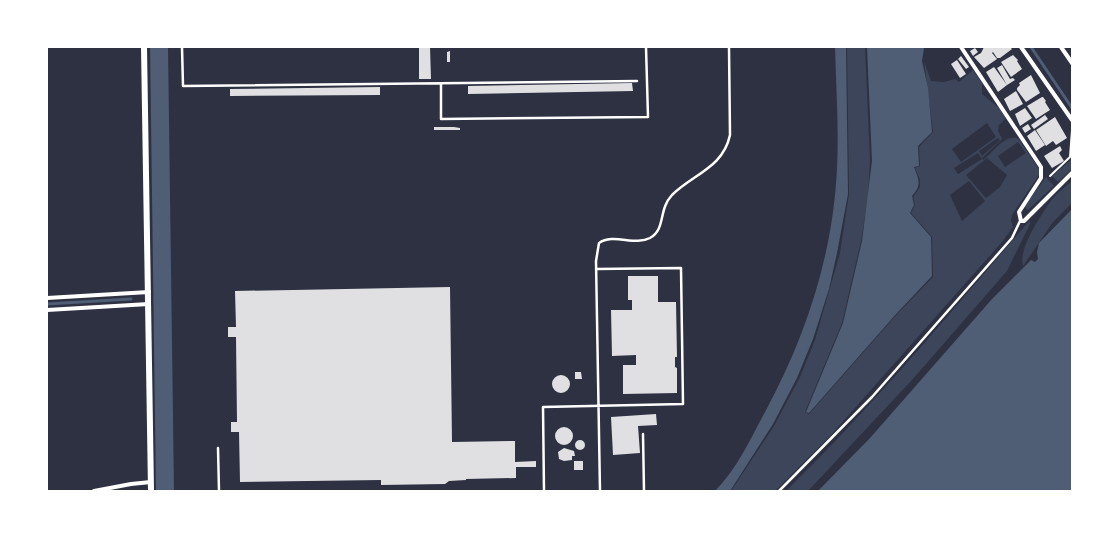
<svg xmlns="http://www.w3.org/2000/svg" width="1119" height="538" viewBox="0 0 1119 538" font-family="'DM Sans',sans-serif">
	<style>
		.green { fill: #3c4559; fill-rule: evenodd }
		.water { fill: #4f5d75 }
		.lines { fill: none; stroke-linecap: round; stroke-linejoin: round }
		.stream { stroke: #4f5d75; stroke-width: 3 }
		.river { stroke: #4f5d75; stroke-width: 18 }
		.building { fill: #e0e0e3 }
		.path { stroke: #fff; stroke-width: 2 }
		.service { stroke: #fff; stroke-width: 2.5 }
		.minor { stroke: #fff; stroke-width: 4 }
		.tertiary { stroke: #fff; stroke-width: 6 }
	</style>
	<rect width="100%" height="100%" fill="#2d3142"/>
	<path class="green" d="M847,47H865L870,160L868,197L861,241L842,323L805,412L809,414L898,313L933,277L932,237L911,213L915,205L913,197L920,187V180L915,168L920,166L919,147L933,132L924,61L931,81L944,82L955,79L959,82L973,70L982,83V94L999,108L1006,118L999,125L998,131L1002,139L982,158L983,160C993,153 1004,134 1018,138L1039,169V175L1012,215L1011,221L1013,227L1002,242L831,435L775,491H731L774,426L800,377L815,340L840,253L849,194ZM987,123L996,137L961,162L952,149ZM998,138L1000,140L982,156L979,151ZM1018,142L1026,153L1005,167L998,156ZM978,153L982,159L958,174L954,168ZM987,158L1007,175L1000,187L986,198L966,175ZM969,181L985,201L962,221L950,195Z
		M1072,159V169L1058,182L1052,176Z
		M1046,177L1054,186L1028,210L1024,207Z
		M1072,181V203L1053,222L1023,266C1018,249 1040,217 1050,202C1055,194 1065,187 1072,181Z
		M1030,220V224L1007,271L912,380L808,491H786C873,406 951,312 1030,220Z"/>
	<path class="water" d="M835,47H846L848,194L837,253L829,289L813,339L797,378L773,424L730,491H715C737,469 750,440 765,412C806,336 833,255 837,168C839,128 836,87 835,47Z
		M867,47L924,48L922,61L928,88L932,132L918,146L919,166L914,167C919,181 922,184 912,196L914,205L910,213L931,237L932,276L897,313L809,413L806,412L843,323L862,241L872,161Z
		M1072,209V491H818L870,438L992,299L1031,260L1035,262L1038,259L1037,252L1039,243Z"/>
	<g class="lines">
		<path class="stream" d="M1031,47L1072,108
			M157,297H163
			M47,304L131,299"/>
		<path class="river" d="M159,47L165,491"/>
	</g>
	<path class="building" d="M419,47H430L431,79H419Z
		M984,47H1010L1012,49L1000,58H997L993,52L992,53L997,59L984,68L974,57L981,53Z
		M975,48L978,52L973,56L970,51Z
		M450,51V62H447V52Z
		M1013,55L1018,60L1017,61L1022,69L1011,77L1001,62Z
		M961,56L969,67L966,69L958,59Z
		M957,60L966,74L960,78L951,64Z
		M1002,65L1010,79L1013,78L1015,80L1007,85L997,68Z
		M994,67L1007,85L998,92L986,72Z
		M1031,75L1040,93L1026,102L1017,90V88L1020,85L1019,83Z
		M632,83L633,91L468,94V86Z
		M380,87V95L230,96V89Z
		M1016,91L1023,104L1010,111L1004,99Z
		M1042,97H1043L1046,101L1045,102L1050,110L1036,119L1027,106Z
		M1025,108L1032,118L1020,126L1015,114Z
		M1045,115L1048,119L1034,129L1031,125Z
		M1055,117L1067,138L1056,145L1053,141L1046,146L1036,130Z
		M1028,124L1031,129L1025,133L1022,128Z
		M434,127H454L460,128V130H434Z
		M1035,130L1045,145L1036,151L1027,136Z
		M1060,146L1062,150L1059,153L1064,161L1052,168L1044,156Z
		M628,276H658V302H676L677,357H675V367L677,368V393L623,394V365H636V355L612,356L611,310H632V300H628Z
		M450,287L452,442L515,441V462L536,461V467H516V478L466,479V480L449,481L445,484L381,485V480L240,482L239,432H231V422H237L236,337H228V327H236L235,291Z
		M575,372H581L582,379H575Z
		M552 384a9 9 0 1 1 18 0a9 9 0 1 1-18 0Z
		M656,414L657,425L638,426L640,453L613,455L611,417Z
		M555 436a9 9 0 1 1 18 0a9 9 0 1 1-18 0Z
		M575 445a5 5 0 1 1 10 0a5 5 0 1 1-10 0Z
		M564,448L574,451L575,456H572V460L564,461L559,459L558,452Z
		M574,461H583V470H574Z"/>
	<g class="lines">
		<path class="path" d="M1050,176L1070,157L1072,130"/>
		<path class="service" d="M182,47L183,86L637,81
			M441,84V119L648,117L646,47
			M643,434L644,491
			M218,448L219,491
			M544,491L543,407L683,404L681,268L596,269
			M600,491L596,261L599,243C613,233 635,246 650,238C666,229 658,210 672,195C693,174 723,168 730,135L729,47
			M779,491L872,397L1012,238L1020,221"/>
		<path class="minor" d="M961,47L1041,167V178L1019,212L1021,221H1024L1072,173
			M1021,47L1072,120
			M1061,47L1072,63
			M47,298L149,292
			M47,310L149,304
			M94,491L131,484L151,482"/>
		<path class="tertiary" d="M144,47L151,491"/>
	</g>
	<rect width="1119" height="538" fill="none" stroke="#ffffff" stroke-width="96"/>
</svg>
